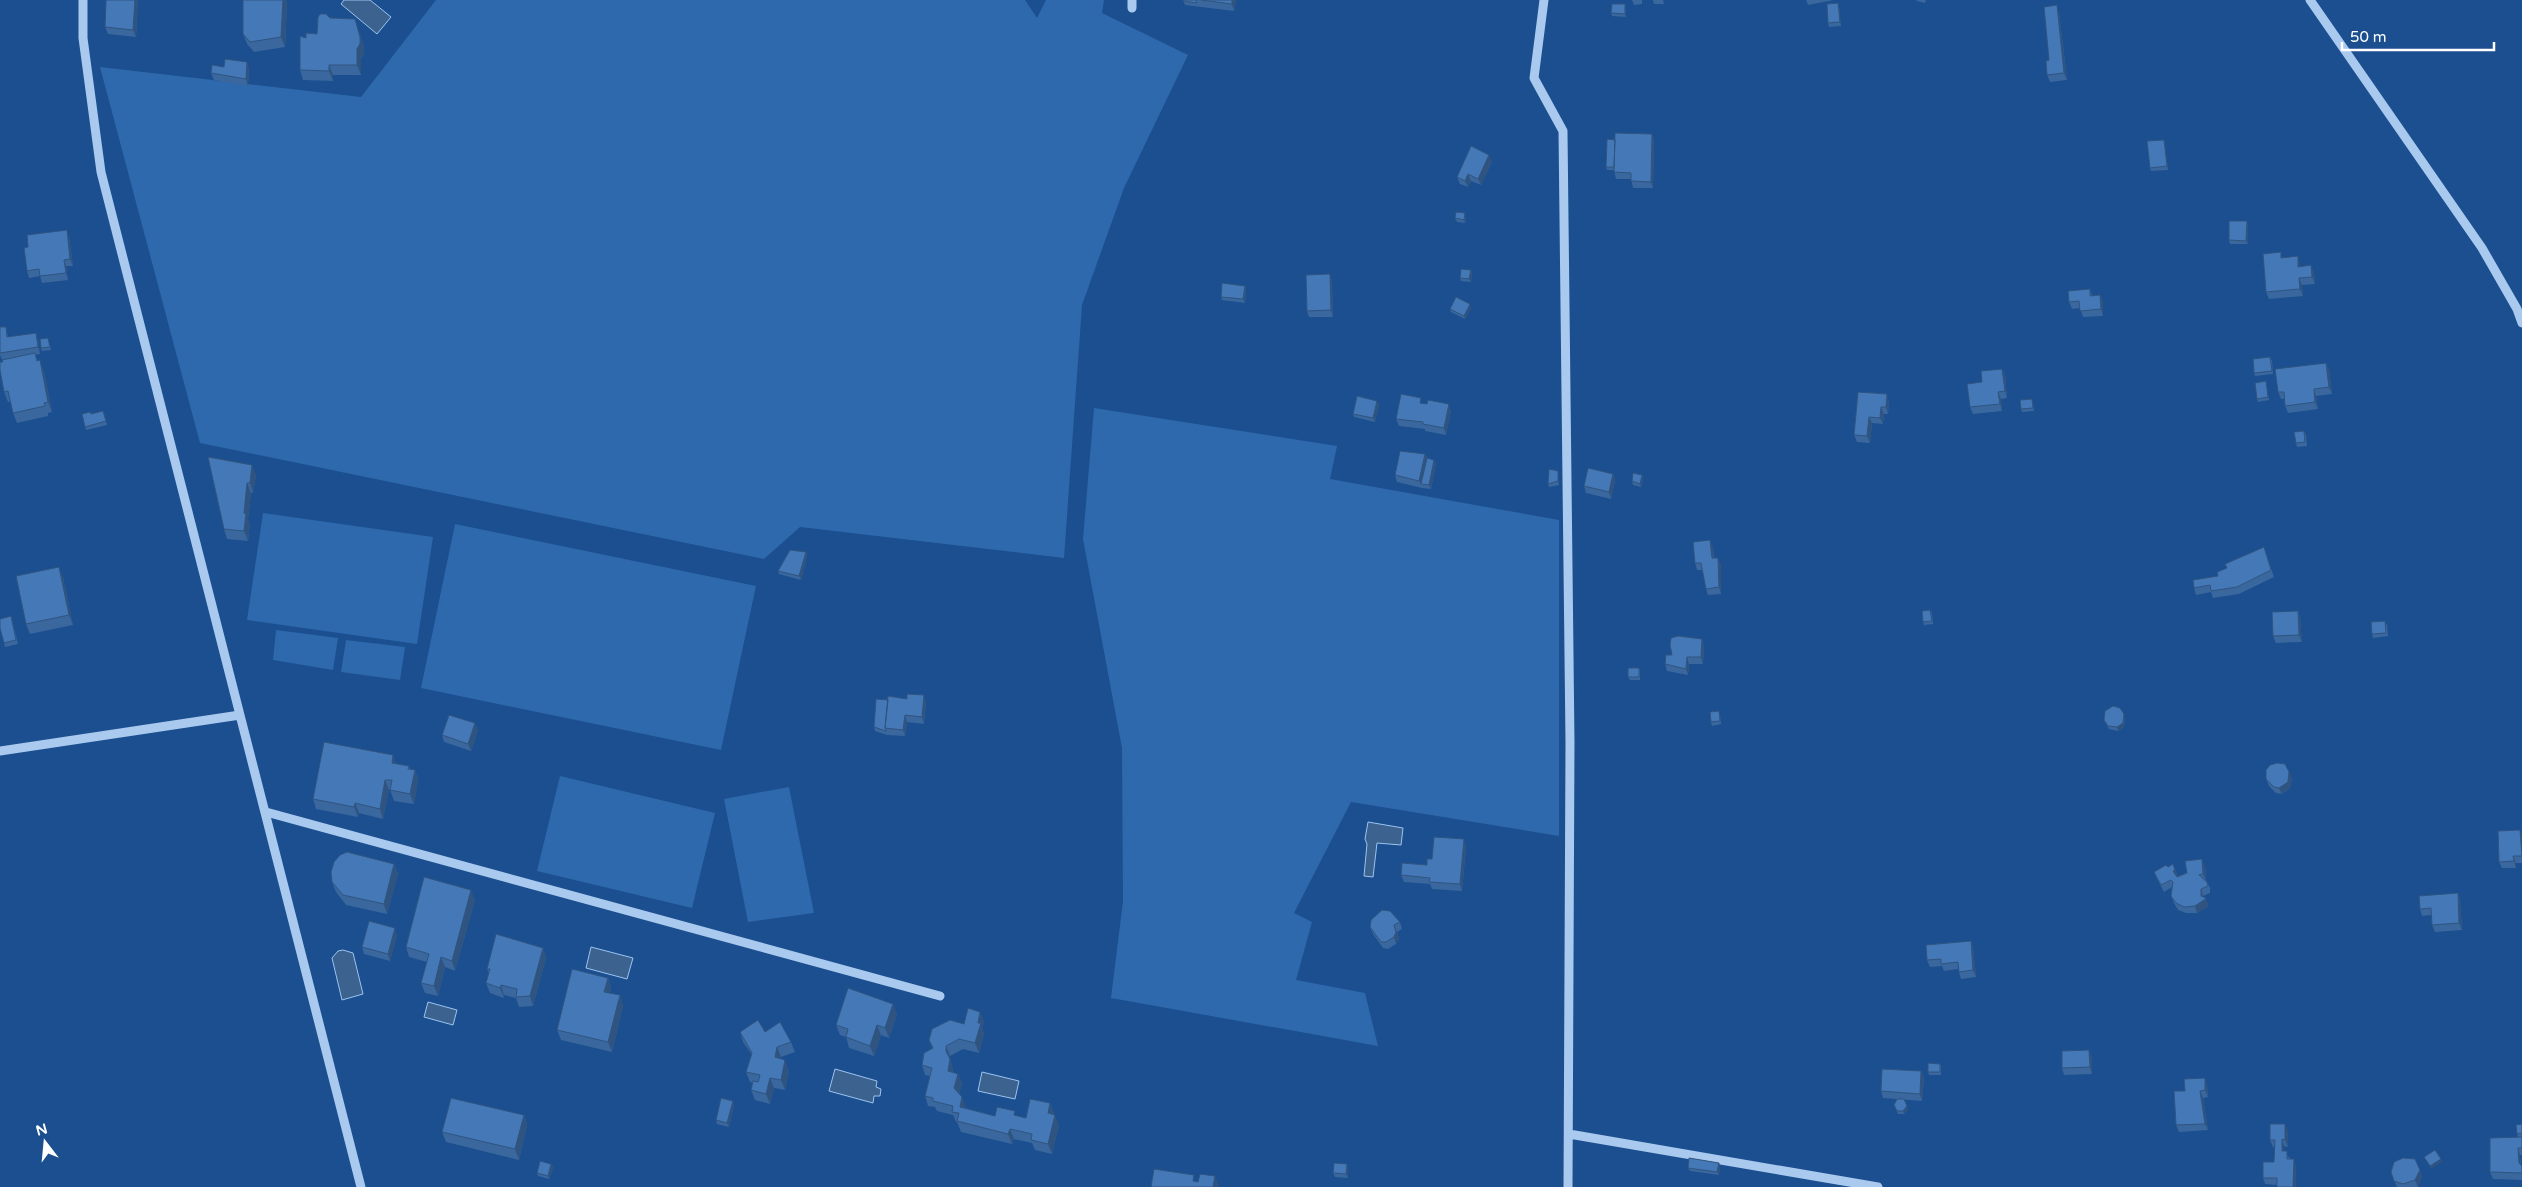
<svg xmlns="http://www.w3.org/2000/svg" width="2522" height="1187" viewBox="0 0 2522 1187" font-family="'Varela Round',sans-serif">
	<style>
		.green { fill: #2e69ad }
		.water { fill: #3c6290; stroke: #9cc4f0 }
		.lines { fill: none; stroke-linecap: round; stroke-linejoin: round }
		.minor { stroke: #a9c9ee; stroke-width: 9 }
		.wall { fill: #3a679d }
		.shaded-wall { fill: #305480 }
		.building { fill: #4478b7; stroke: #305480 }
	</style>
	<rect width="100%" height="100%" fill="#1b4f8f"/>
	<path class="green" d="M436,0H1025L1037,18L1046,0H1104L1102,13L1188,55L1124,188L1082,305L1064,558L800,527L764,559L200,443L100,67L361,97Z
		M1094,408L1337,446L1330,479L1559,520V836L1351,802L1294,913L1312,922L1296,980L1365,993L1378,1046L1111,998L1123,901L1122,748L1083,539Z
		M263,513L433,537L417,644L247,620Z
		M455,524L756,586L721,750L421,688Z
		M276,630L338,638L333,670L273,660Z
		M346,640L405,647L400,680L341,672Z
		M560,776L715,813L692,908L537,871Z
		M789,787L814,913L748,922L724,799Z"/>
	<path class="water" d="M344,0H370L391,17L377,34L341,4Z
		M1368,822L1403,828L1401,845L1377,843L1373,877L1364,876L1367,844L1365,839Z
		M591,947L633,958L627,979L586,968Z
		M343,950L353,953L363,994L342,1000L332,958L338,951Z
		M428,1002L457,1010L453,1025L424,1017Z
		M835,1069L877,1081L876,1087L881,1089L880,1096H874L873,1103L829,1091Z
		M982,1072L1019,1081L1015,1099L978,1091Z"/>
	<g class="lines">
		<path class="minor" d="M1544,0L1534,78L1563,131L1570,742L1568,1187
			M2310,0L2482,248L2517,309L2522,323
			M1132,8V0
			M240,715L361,1187
			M0,751L240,715L101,172L83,38V0
			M266,812L940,996
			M1569,1134L1878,1187"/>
	</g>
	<path class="wall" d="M138,0L136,37L108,34L105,27Z
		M243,0H286L287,4L285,47L254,52L247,44L243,34Z
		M1183,0H1236L1234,11L1185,5Z
		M1632,0H1642V4L1634,5Z
		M1653,0H1663L1664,4H1654Z
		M1806,0H1834L1808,5Z
		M1916,0H1926L1925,3L1917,1Z
		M1625,4L1626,8V17L1612,16L1611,13Z
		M1839,6L1841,26L1829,27L1828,23Z
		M2059,12L2067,80L2050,82L2047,75L2049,60Z
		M330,18L355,19L364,47V54L361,59V75H333V81L303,80L300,70L306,38L317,34Z
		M224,67L249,68L248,86L214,80L211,73Z
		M1652,134L1654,141L1653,188H1633L1631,179H1616L1614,170H1607L1606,167L1615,140Z
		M2164,140L2165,144L2168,170L2151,171L2150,168Z
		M1492,162L1481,185L1471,181L1468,187L1460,184L1457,177Z
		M1466,217L1465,223L1457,222L1455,218Z
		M2248,225V244H2230L2229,240Z
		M69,237L73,266H66L68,280L42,283L40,276L29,278L27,271L28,247Z
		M2282,258L2300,263V267L2314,272L2315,284L2302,285L2303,296L2269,299L2266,292Z
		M1471,270L1472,273L1471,282L1461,281L1460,278Z
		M1332,281L1333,317H1309L1307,311Z
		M1245,286L1246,289L1245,303L1222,300L1221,297Z
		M2090,289L2092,296L2100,295L2103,302V316L2083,317L2080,308L2072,309L2069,302Z
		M1471,308L1465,319L1451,312L1450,309Z
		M0,327H6L8,337L38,340L40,354L35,355L38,361L44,371L52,412L48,413V416L17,423L13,413L11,401L8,402L4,392L3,362L0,355Z
		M49,342L51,350L42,351L41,348Z
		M2270,357L2272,361L2273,374L2255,376L2254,373Z
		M2326,363L2329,370L2332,394L2316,396L2318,409L2288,413L2285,406V399H2281L2278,392Z
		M2002,369L2005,375L2007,398L2001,399L2002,411L1973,414L1970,407L1982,382Z
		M2266,381L2269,400L2258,402L2257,399Z
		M1858,392L1889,401L1888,414H1884L1883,424L1872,423L1870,443L1857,442L1854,435Z
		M2033,402L2034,411L2022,412L2021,409Z
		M1423,403L1451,411L1446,435L1425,431V429L1399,426L1396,419Z
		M1379,404L1375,422L1354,417L1353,414Z
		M90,412L91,414H104L107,425L86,430L85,427Z
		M2304,431L2306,435L2307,446L2297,447L2296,443Z
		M1425,454L1427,458L1436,463L1431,489L1422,488L1397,482L1395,475Z
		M208,457L256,475L253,493H251L248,519L250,524L248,541L227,539L224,529Z
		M1559,474V485L1549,487L1548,484Z
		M1613,474L1615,480L1611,499L1586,493L1584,486Z
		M1642,475L1643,479L1641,487L1633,485L1632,481Z
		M1713,547L1714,558L1721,565V594L1708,595L1706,589L1703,570H1697L1695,563Z
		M2264,547L2274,577L2239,594L2213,598L2211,592L2196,595L2194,588L2218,576L2226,568Z
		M806,552L807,556L801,580L779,574L778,571Z
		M63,577L73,625L30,634L26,624Z
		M1930,610L1932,613L1933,624L1924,625L1923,622Z
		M2298,611L2300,617L2302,642L2276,643L2273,636Z
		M12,620L18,644L5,647L4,643Z
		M2387,624L2388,636L2373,638L2372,634Z
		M1702,639L1704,646L1703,664H1689L1688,675L1667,671L1665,664L1672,655Z
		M1639,668L1640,671V680H1630L1628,677Z
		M926,702L924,724L907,722L905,736L887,735L875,731L874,727Z
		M1720,714L1721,724L1712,726L1711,722Z
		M2125,718L2124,727L2118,731L2109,729L2104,720Z
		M478,730L471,751L444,742L442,735Z
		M396,764L409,766L410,769L415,770L418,780L414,804L394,801L390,790H389L383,819L359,813L358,817L316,809L313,799Z
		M2289,772L2292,779L2290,788L2282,794L2276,793L2269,786L2266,779Z
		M2522,835V863H2516V868H2502L2499,862Z
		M1466,846L1462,891L1432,889L1430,884L1404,882L1401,875L1427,865L1432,859Z
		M394,864L398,874L387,914L346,905L336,892L332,882Z
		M2205,866L2206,880L2210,888V893L2203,896V897L2208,904L2207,907L2197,913H2186L2178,910L2174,903L2171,896L2172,887L2164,892L2157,879L2154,872L2168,867L2175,870L2178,876Z
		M2458,893L2460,900L2462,930L2435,932L2432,925V915L2422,916L2420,909Z
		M475,900L455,971L445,967L438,996L425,993L421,983L427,962L409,957L406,947Z
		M1400,922L1402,929L1397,932L1399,939L1396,944L1388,949L1383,948L1373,934L1370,927Z
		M397,935L390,961L364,954L362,947Z
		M1971,941L1973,948L1976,977L1961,979L1958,969L1944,971L1942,966L1930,967L1927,960Z
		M543,948L546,958L533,1006L519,1007L516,998L504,995V998L490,993L486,983L489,974L487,969Z
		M608,978L611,988L610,993L620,995L623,1006L612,1052L561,1040L557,1030Z
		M980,1012L984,1022L982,1028L984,1034L979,1053L963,1049L950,1056V1059L953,1069V1072L958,1074L962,1084L959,1094L966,1108L995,1116H1016L1026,1118L1050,1103L1054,1114L1059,1125L1052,1154L1035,1150L1032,1143L1014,1139L1012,1144L961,1132L957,1122H956L953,1115L937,1111L935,1107L928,1106L925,1096L930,1076L925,1075L922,1065L932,1048L929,1040L964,1024Z
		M897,1014L889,1038L881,1035L874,1056L849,1048L846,1037L840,1035L836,1025Z
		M740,1032H765L791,1042L795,1052L781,1057L780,1059L789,1071L785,1090L774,1088L770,1104L755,1100L751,1090L753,1083L750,1082L746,1072L752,1055L743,1042Z
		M2092,1057V1074L2064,1075L2062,1068Z
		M1940,1064L1941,1067V1075H1929L1928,1072Z
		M1921,1071L1924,1078L1922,1101L1883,1098L1881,1091Z
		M2207,1084L2208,1097L2203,1098L2208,1130L2179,1132L2176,1125L2185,1091Z
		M734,1105L729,1127L717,1124L716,1120Z
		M1894,1105L1908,1109L1904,1114H1898Z
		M524,1115L527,1125L519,1160L446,1142L442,1132Z
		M2522,1124V1137H2518L2517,1134Z
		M2288,1131V1147L2284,1146V1151L2296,1166V1187H2277V1185L2265,1184L2263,1178L2274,1162L2275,1147H2273L2270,1140Z
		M2522,1137V1155H2520L2521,1165L2522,1166V1180L2493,1179L2490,1172Z
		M1719,1163L1720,1166L1719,1175L1690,1171L1688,1168Z
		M551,1164L553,1168L549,1179L538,1176L537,1173Z
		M1348,1167V1178L1335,1177L1333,1173Z
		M2391,1172L2422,1176L2418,1187H2397Z"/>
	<path class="shaded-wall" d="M135,0H138L136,37L133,30Z
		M282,0H286L287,4L285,47L281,37Z
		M1232,0H1236L1234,11L1232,4Z
		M1838,3L1839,6L1841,26L1840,22Z
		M1625,4L1626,8V17L1625,14Z
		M2057,5L2059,12L2067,80L2064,73Z
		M355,19L364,47V54L361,59V75L357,65Z
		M247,62L249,68L248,86L246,79Z
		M329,65L333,75V81L329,71Z
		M1652,134L1654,141L1653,188L1651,182Z
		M2164,140L2165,144L2168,170L2167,166Z
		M1489,155L1492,162L1481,185L1478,179Z
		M1468,174L1471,181L1468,187L1465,181Z
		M1465,213L1466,217L1465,223L1464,220Z
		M2247,221L2248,225V244L2246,241Z
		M67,230L69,237L73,266L70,259Z
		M2298,256L2300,263L2301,274L2298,267Z
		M64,260L66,266L68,280L66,273Z
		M2311,265L2314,272L2315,284L2312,277Z
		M1471,270L1472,273L1471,282L1469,279Z
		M1330,274L1332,281L1333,317L1331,310Z
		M2299,278L2302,285L2303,296L2300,289Z
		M1245,286L1246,289L1245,303L1243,299Z
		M2100,295L2103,302V316L2101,309Z
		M1470,304L1471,308L1465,319L1464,316Z
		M36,333L38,340L40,354L38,347Z
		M40,360L44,371L52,412L48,402Z
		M2326,363L2329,370L2332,394L2329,387Z
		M2002,369L2005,375L2007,398L2005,391Z
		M2314,389L2316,396L2318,409L2315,402Z
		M1998,392L2001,399L2002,411L2000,404Z
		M1887,394L1889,401L1888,414L1886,407Z
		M1377,401L1379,404L1375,422L1373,418Z
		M1449,404L1451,411L1446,435L1444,428Z
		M1881,407L1884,414L1883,424L1880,418Z
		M1869,417L1872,423L1870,443L1867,436Z
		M1425,454L1428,461L1421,484L1419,481Z
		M1434,460L1436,463L1431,489L1429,485Z
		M252,465L256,475L253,493L250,483Z
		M1558,471L1559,474V485L1558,481Z
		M1613,474L1615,480L1611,499L1609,492Z
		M1642,475L1643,479L1641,487L1640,484Z
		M247,483L251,493L248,519L250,524L248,541L244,531V513Z
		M1710,540L1713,547L1714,565L1712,558Z
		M806,552L807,556L801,580L799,576Z
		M1718,558L1721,565V594L1719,587Z
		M59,567L63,577L73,625L69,615Z
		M2298,611L2300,617L2302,642L2299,635Z
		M1702,639L1704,646L1703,664L1701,657Z
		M1687,657L1689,664L1688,675L1686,669Z
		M924,695L926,702L924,724L922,717Z
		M2124,714L2125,718L2124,727L2118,731L2117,727Z
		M905,715L907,722L905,736L903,730Z
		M475,723L478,730L471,751L468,744Z
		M393,755L397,766L392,763Z
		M415,770L418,780L414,804L410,794Z
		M2289,772L2292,779L2290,788L2282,794L2279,788Z
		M385,780L389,790L383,819L380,809Z
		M355,803L359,813L358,817L354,807Z
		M2520,830L2522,835V856Z
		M1464,839L1466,846L1462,891L1460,884Z
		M2513,856L2516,863V868L2514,861Z
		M2202,859L2205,866L2206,881L2203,874Z
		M394,864L398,874L387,914L384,904Z
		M2175,870L2178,876L2175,878L2173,871Z
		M2201,889L2203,896L2204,900L2206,898L2208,904L2207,907L2197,913L2195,906L2201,896Z
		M471,890L475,900L455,971L452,961Z
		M2458,893L2460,900L2462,930L2459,923Z
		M1394,925L1399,939L1396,944L1394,937Z
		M395,928L397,935L390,961L388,954Z
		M1971,941L1973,948L1976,977L1973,970Z
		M543,948L546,958L533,1006L530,996Z
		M441,957L445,967L438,996L434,986Z
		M608,978L611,988L608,1002L604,992Z
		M501,985L504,995V998L500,988Z
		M620,995L623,1006L612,1052L608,1042Z
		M893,1004L897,1014L889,1038L885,1028Z
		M980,1012L984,1022L982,1028L984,1034L979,1053L975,1043L978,1023Z
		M877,1025L881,1035L874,1056L870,1046Z
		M946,1046L950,1056V1059L953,1069L951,1081L948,1071L946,1051Z
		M777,1047L781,1057L778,1067L775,1057Z
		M2089,1050L2092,1057V1074L2090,1067Z
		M785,1060L789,1071L785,1090L781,1080Z
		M1921,1071L1924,1078L1922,1101L1920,1094Z
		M958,1074L962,1084L958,1098L954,1088Z
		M770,1078L774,1088L770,1104L766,1094Z
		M2205,1078L2207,1084L2208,1097L2205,1090Z
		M2200,1091L2203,1098L2208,1130L2205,1124Z
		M962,1097L966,1108L964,1117L960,1107Z
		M733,1101L734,1105L729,1127L727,1123Z
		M1050,1103L1054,1113L1052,1123L1048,1113Z
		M1907,1106L1908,1109L1904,1114L1903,1111Z
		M524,1115L527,1125L519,1160L515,1149Z
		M1055,1115L1059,1125L1052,1154L1048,1144Z
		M2285,1124L2288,1131V1147L2285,1140Z
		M1010,1129L1014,1139L1012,1144L1008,1134Z
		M2282,1139L2284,1146V1158L2282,1151Z
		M2518,1148L2520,1155L2521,1170L2519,1163Z
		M2294,1159L2296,1166V1187H2293Z
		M2441,1159L2442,1162L2431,1169L2430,1166Z
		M1719,1163L1720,1166L1719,1175L1717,1172Z
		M551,1164L553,1168L549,1179L548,1176Z
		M1347,1164L1348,1167V1178L1346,1174Z
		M2420,1170L2422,1176L2418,1187L2415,1180Z
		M1215,1176L1219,1186V1187H1213Z"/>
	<path class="building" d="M106,0H135L133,30L105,27Z
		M243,0H283L281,37L250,42L243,34Z
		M1183,0H1196L1197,3L1183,1Z
		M1201,0H1232V4Z
		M1838,3L1840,22L1828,23L1827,4Z
		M1612,4H1625V14L1611,13Z
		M2057,5L2064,73L2047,75L2046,61L2049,60L2044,7Z
		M320,14H326L330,18L355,19L360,37V44L357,49V65H329V71L300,70V36L306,38V33L317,34L318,17Z
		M225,59L247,62L246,79L211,73L212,65L224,67Z
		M1615,133L1652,134L1651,182L1631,181V173L1614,172Z
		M1607,139L1615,140L1614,167H1606Z
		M2164,140L2167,166L2150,168L2147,141Z
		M1471,146L1489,155L1478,179L1468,174L1465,181L1457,177Z
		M1456,212L1465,213L1464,220L1455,218Z
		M2229,221H2247L2246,241L2229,240Z
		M67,230L70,259L64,260L66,273L40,276L39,269L27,271L24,248L28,247L27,235Z
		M2281,252V258L2298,256V267L2311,265L2312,277L2299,278L2300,289L2266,292L2263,254Z
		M1461,269L1471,270L1469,279L1460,278Z
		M1330,274L1331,310L1307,311L1306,275Z
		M1222,283L1245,286L1243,299L1221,297Z
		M2090,289V296L2100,295L2101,309L2080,311L2079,301L2069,302L2068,291Z
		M1456,297L1470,304L1464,316L1450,309Z
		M0,327H6L7,337L36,333L38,347L0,353Z
		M48,338L50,347L41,348L40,339Z
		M35,353L37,361L40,360L48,402L44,403L45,406L13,413L8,391L4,392L0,370V362H3L2,360Z
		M2270,357L2272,371L2254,373L2253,359Z
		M2326,363L2329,387L2314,389L2315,402L2285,406L2284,392H2278L2275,369Z
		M2002,369L2005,391L1998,392L2000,404L1970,407L1967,384L1982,382L1981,371Z
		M2266,381L2268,397L2257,399L2255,383Z
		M1858,392L1887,394L1886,407H1881L1880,418L1869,417L1867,436L1854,435Z
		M1401,394L1421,398L1420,403L1427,404L1428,400L1449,404L1444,428L1423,424V422L1396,419Z
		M1357,396L1377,401L1373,418L1353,414Z
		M2032,399L2033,408L2021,409L2020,400Z
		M103,411L106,421L85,427L82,414L90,412L91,414Z
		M2304,431L2305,442L2296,443L2294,432Z
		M1400,451L1425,454L1419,481L1395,475Z
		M208,457L252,465L250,483H247L244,513L246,514L244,531L224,529Z
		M1427,458L1434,460L1429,485L1421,484Z
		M1588,468L1613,474L1609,492L1584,486Z
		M1549,469L1558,471V481L1548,484Z
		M1633,473L1642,475L1640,484L1632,481Z
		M1710,540L1712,558H1718L1719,587L1706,589L1701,563H1695L1693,542Z
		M2264,547L2271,570L2237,587L2211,591L2210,585L2194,588L2193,580L2218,576L2217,572L2227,568L2225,564Z
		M790,550L806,552L799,576L778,571Z
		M59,567L69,615L26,624L16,576Z
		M1930,610L1932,621L1923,622L1922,611Z
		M2298,611L2299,635L2273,636L2272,612Z
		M11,616L16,640L4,643L0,628V619Z
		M2385,621L2386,633L2372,634L2371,622Z
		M1678,636L1702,639L1701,657H1687L1686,669L1665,664L1666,655H1672L1670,645L1671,638Z
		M1628,668H1639V677H1628Z
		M907,694L924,695L922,717L905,715L903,730L885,728L888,696L907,699Z
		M876,699L888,700L885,728L886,731L874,727Z
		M2113,706L2120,708L2124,714L2123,723L2117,727L2108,726L2104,720L2105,711Z
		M1719,711L1720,721L1711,722L1710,712Z
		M449,715L475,723L468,744L442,735Z
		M324,742L393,755L392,763L409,766L408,769L415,770L410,794L390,790L392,780H385L380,809L355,803L354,807L313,799Z
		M2277,763L2285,764L2289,772L2288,782L2279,788L2274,787L2266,779V770L2270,765Z
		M2520,830L2522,856H2513L2514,861L2499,862L2498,831Z
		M1434,837L1464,839L1460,884L1429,882L1430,878L1401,875L1402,863L1427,865V859H1432Z
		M347,852L394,864L384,904L343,895L332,882L331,872L334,862L340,855Z
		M2202,859L2203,874L2199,875L2207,882L2208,886L2201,889V896L2206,898L2204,900L2195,906L2184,907L2176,903L2171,896L2173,882L2171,880L2161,885L2154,872L2166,865L2168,867L2173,864L2175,870L2173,871L2177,877L2187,873L2185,861Z
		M424,877L471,890L452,961L441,957L434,986L421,983L429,954L406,947Z
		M2458,893L2459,923L2432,925L2431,908L2420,909L2419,896Z
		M1382,910L1390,911L1400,922L1394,925L1396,932L1394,937L1386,942H1381L1370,927L1371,920Z
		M369,921L395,928L388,954L362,947Z
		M496,934L543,948L530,996L516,997L517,989L501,985L500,988L486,983L490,969H487Z
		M1971,941L1973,970L1959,972L1958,962L1941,964V959L1927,960L1926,945Z
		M572,969L608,978L604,992L620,995L608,1042L557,1030Z
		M848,988L893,1004L885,1028L877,1025L870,1046L846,1037L848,1029L836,1025Z
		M968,1008L980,1012L978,1023H981L975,1043L959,1039L946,1046V1051L950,1059L948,1071L958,1074L954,1088L962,1097L960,1107L995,1116L997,1107L1015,1111L1014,1115L1026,1118L1030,1099L1050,1103L1048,1113L1055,1115L1048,1144L1031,1140L1032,1134L1010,1129L1008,1134L957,1121L959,1113L952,1112L953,1106L933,1101V1098L925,1096L932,1068L922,1065L924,1053L933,1048L929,1040L932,1029L950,1020L964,1024Z
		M758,1020L765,1032L780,1022L791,1042L777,1047L775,1057L785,1060L781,1080L770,1078L766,1094L751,1090L753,1081L758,1082L760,1075L746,1072L752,1053L740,1032Z
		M2089,1050L2090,1067L2062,1068V1051Z
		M1928,1063L1940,1064V1072H1928Z
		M1882,1069L1921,1071L1920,1094L1881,1091Z
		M2205,1078V1090L2200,1091L2205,1124L2176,1125L2174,1091H2185L2184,1079Z
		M451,1098L524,1115L515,1149L442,1132Z
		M721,1098L733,1101L727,1123L716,1120Z
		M1897,1099H1904L1907,1106L1903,1111H1897L1894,1105Z
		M2270,1124H2285V1140L2282,1139V1151H2287V1159H2294L2293,1187H2277V1178H2263V1162H2274L2275,1140H2270Z
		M2522,1124V1133L2517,1134L2516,1125Z
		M2522,1137V1148H2518L2519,1163L2522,1166V1173L2490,1172V1138Z
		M2435,1150L2441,1159L2430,1166L2424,1157Z
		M1689,1158L1719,1163L1717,1172L1688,1168Z
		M2403,1158L2415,1159L2420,1170L2415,1180L2403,1184L2394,1181L2391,1172L2394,1162Z
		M540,1161L551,1164L548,1176L537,1173Z
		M1334,1163L1347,1164L1346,1174L1333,1173Z
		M1154,1169L1194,1175L1193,1181L1198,1182L1200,1174L1215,1176L1213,1187H1151Z"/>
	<g transform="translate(45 1142) rotate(344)" stroke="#1b4f8f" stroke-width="4" paint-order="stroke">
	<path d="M0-4L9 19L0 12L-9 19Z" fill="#ffffff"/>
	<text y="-8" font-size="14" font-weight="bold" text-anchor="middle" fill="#ffffff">N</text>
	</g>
	<path d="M2342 42v8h152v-8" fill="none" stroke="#ffffff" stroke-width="2.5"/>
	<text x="2350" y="42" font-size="15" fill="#ffffff" stroke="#1b4f8f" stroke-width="4" paint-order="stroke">50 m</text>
</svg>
